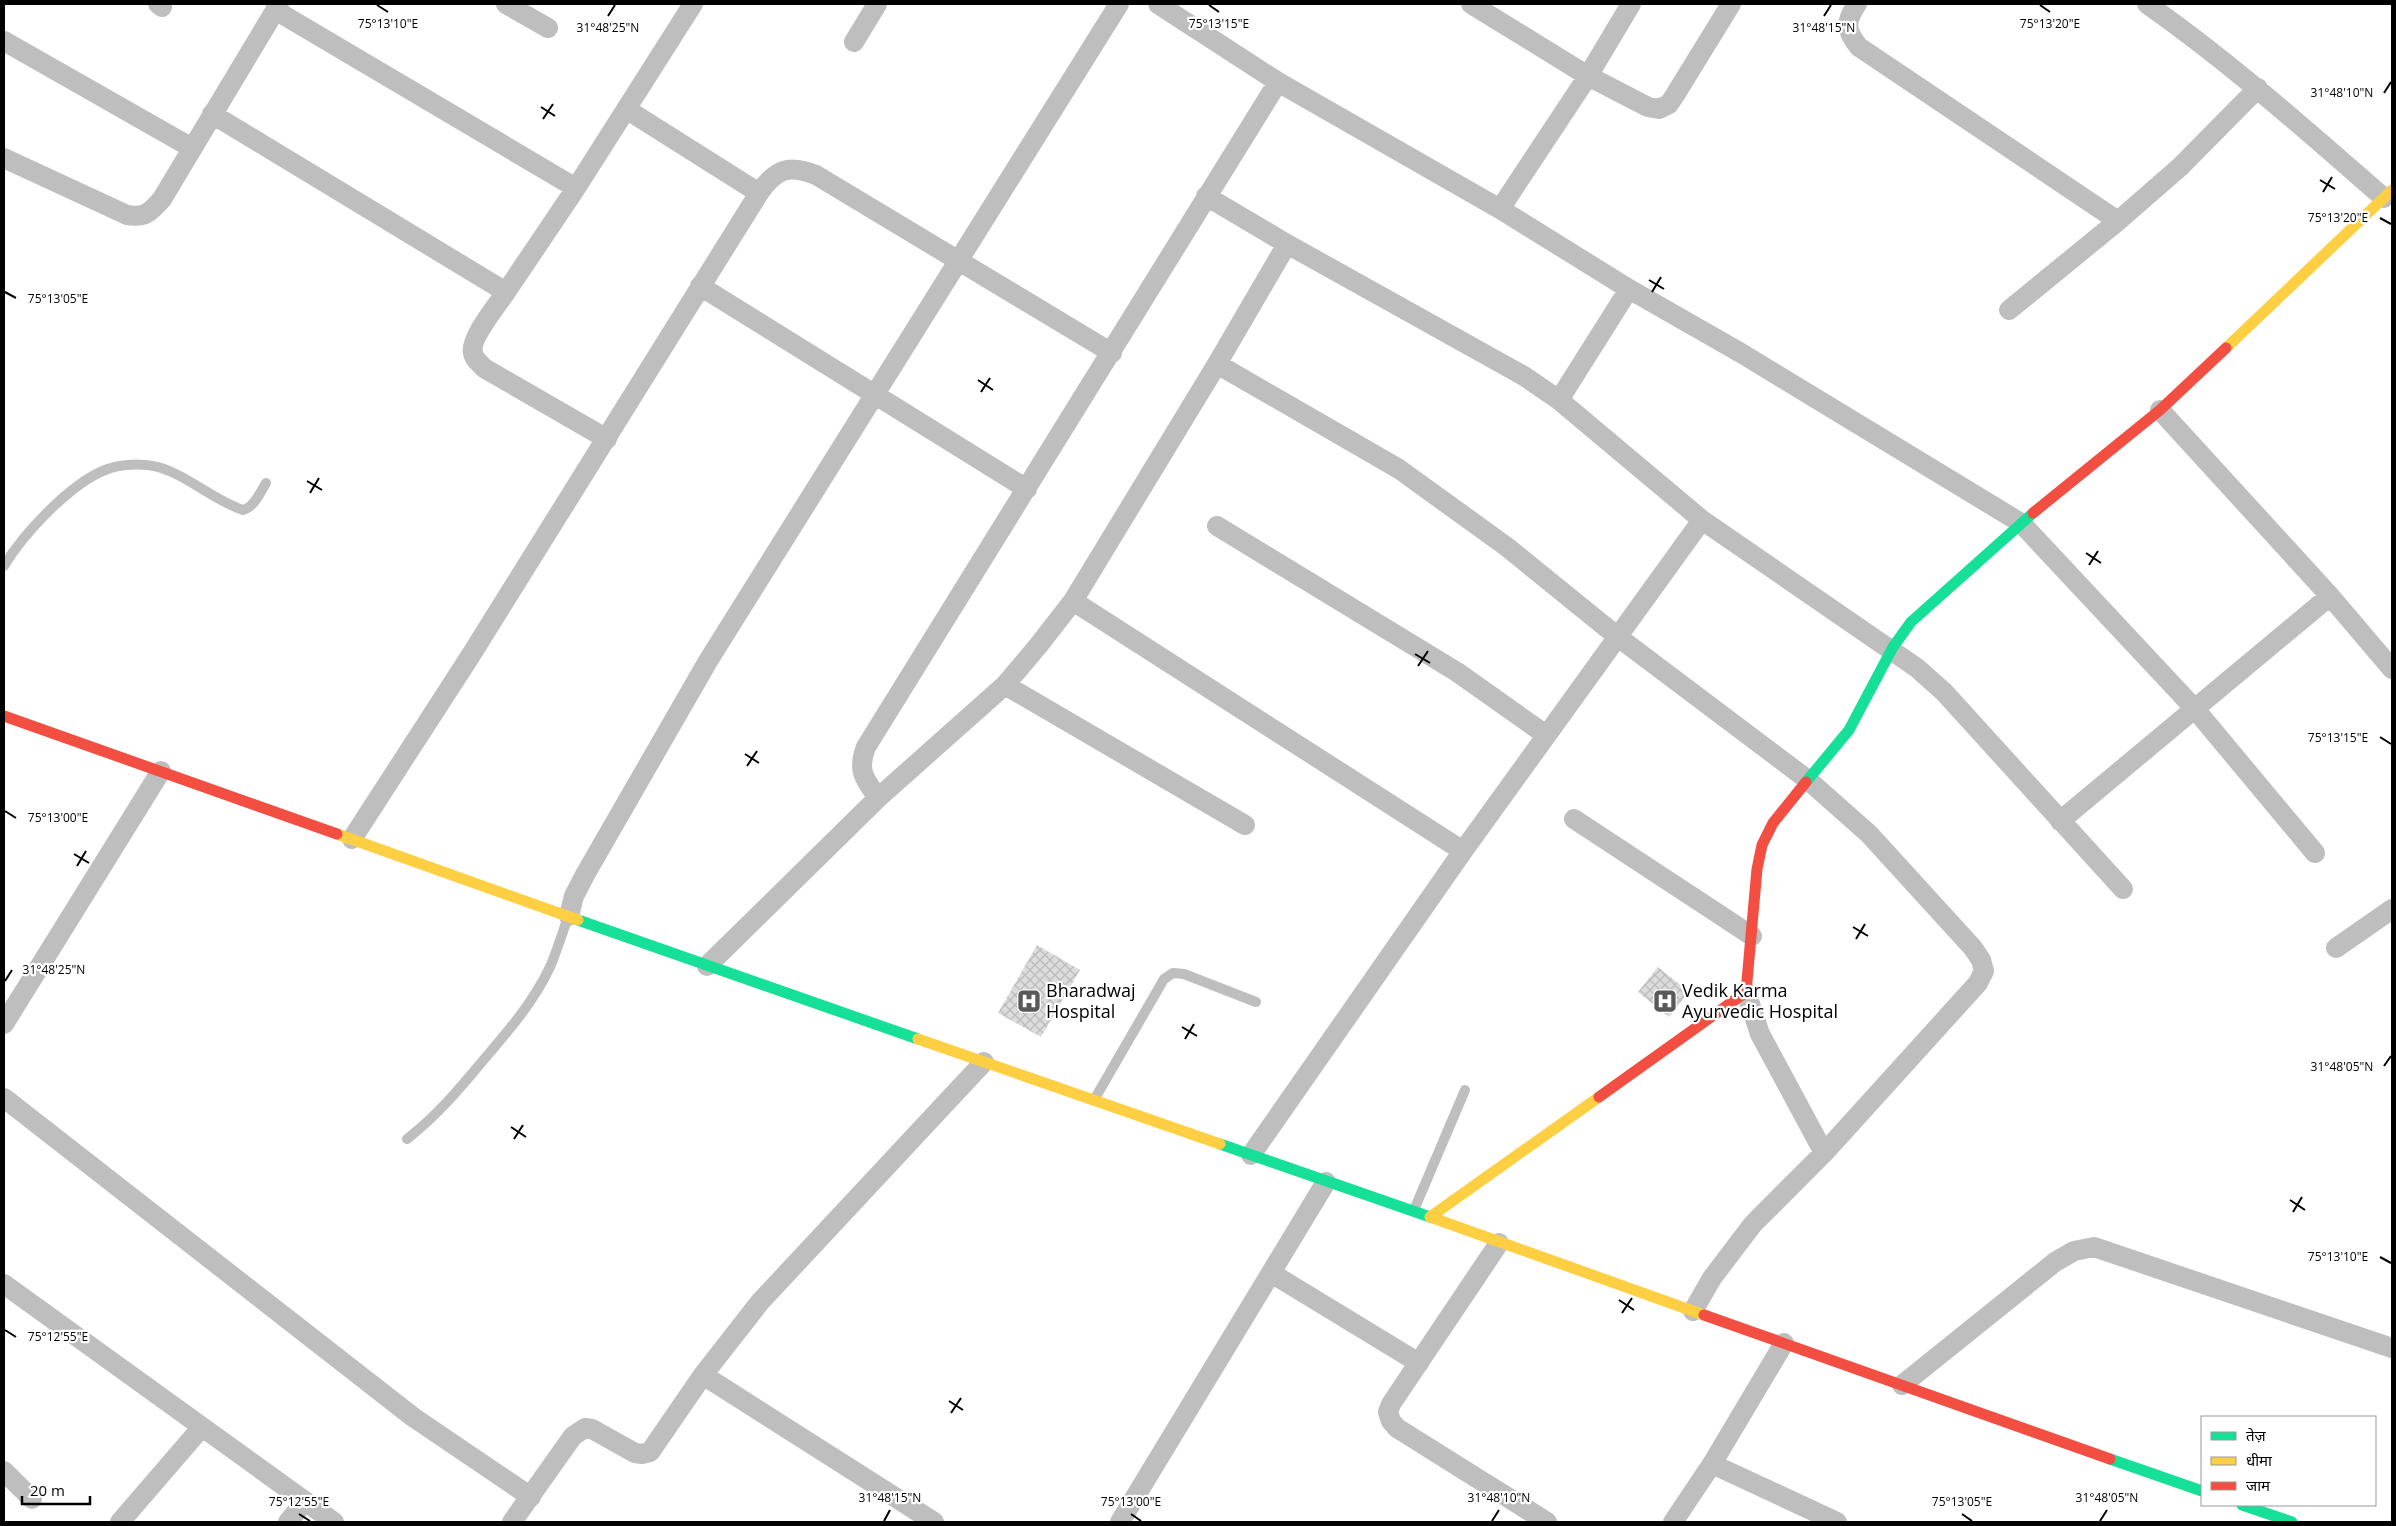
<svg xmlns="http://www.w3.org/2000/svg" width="2396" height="1526" viewBox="0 0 2396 1526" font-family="'Open Sans','Noto Sans Devanagari',sans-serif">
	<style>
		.building { fill: url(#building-cross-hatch) }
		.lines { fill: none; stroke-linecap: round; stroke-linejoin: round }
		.lane { stroke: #bebebe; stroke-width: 10 }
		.street { stroke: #bebebe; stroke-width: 20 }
		.fast { stroke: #16e098; stroke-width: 11 }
		.slow { stroke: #ffcf43; stroke-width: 11 }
		.jam { stroke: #f24e42; stroke-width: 11 }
		.ticks { fill: none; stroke: #000; stroke-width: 2 }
		.labels { text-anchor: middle; stroke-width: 4.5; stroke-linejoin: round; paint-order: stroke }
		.poi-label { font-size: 18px; fill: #000; stroke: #fff; text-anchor: start }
		.ticks-label { font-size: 12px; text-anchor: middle; fill: #000; stroke: #fff; stroke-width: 4.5; stroke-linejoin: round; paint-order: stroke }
	</style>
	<defs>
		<pattern id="building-cross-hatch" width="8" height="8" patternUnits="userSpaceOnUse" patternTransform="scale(1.25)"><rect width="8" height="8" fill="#dcdcdc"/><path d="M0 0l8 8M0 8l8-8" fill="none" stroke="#bbb"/></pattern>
	</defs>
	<rect width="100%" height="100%" fill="#fff"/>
	<path class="building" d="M1037,945L1080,970L1041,1037L998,1013Z
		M1658,967L1689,992L1669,1017L1638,992Z"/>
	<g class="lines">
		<path class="lane" d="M4,566C23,534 70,484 105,470C120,464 142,463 158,467C189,476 213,500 243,510C254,507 260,493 266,483
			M1094,1100L1164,979L1173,973L1184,974L1256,1002
			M407,1139C438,1115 461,1087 486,1057C510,1029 534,1001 550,967C557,951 562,934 568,917
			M1414,1210L1465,1090"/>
		<path class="street" d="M158,4L162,7
			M506,4L548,28
			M1158,4L1278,82L1500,209L1629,289L1741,353L2021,523L2195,709L2315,853
			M1471,4L1588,76L1648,107L1659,109L1669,104L1675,95L1731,4
			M1857,4C1845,22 1845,30 1859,47L2118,221
			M2147,4C2231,63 2307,131 2384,198
			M275,10L576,188
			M4,41L192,148
			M854,42L877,4
			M626,109L759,193
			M212,114L506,292L576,188L693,4
			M4,158L127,215C146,218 150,212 162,199L279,4
			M1206,196L1287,244L1524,376L1559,400L1702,520L1917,668L1944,692L2123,889
			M1500,209L1588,76L1631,4
			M700,286L1027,489
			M506,292C498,304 469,339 473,353C474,360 480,363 484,368L607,439
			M2009,310L2118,221L2180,167L2258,88
			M1217,364L1399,469L1507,547L1618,637L1808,780L1869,834L1973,948L1981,960L1984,971L1978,983L1824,1153L1753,1224L1712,1278L1693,1311
			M1559,400L1629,289
			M2160,410L2330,596L2392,669
			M1217,526L1457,672L1546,735
			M1073,601L1463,851
			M1005,685L1245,825
			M878,798C864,779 857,770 866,747L1278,82
			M1574,819L1752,936
			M2060,821L2330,596
			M352,839L471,655L759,193C776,169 788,164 816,175L1112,353
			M569,916L574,896L586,873L708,661L1119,4
			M2336,948L2392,909
			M707,966L878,798L1005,685L1038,646L1073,601L1217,364L1287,244
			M1746,992L1760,1034L1824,1153
			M4,1024L161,771
			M4,1098L413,1417L531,1497
			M1251,1155L1463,851L1702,520
			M1499,1243L1391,1404L1388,1412L1391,1421L1397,1428L1547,1522
			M1271,1273L1419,1363
			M4,1284L334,1522
			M703,1375L934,1522
			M1902,1385L2055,1262L2074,1251L2094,1247L2392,1348
			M1712,1464L1837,1522
			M4,1471L32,1499
			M120,1522L202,1427
			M288,1522L305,1501
			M512,1522L573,1436L585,1428L592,1429L635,1453L642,1454L650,1452L703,1375L760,1302L984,1062
			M1120,1522L1326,1182
			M1673,1522L1712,1464L1784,1343"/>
		<path class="fast" d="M1806,782L1849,730L1893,647L1911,622L2033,513
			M578,920L918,1039
			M1220,1144L1433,1218
			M2110,1459L2202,1491
			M2242,1505L2292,1522"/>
		<path class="slow" d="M2226,348L2392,190
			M337,834L578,920
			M918,1039L1220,1144
			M1430,1217L1599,1097
			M1433,1218L1704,1315"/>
		<path class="jam" d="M2033,513L2160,410L2226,348
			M4,716L337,834
			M1599,1097L1746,992L1757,869L1762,845L1773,823L1806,782
			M1704,1315L2110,1459"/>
	</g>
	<path class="ticks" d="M377,5L388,12M1209,5L1219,12M2040,5L2050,12M608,16L615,5M1824,16L1831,5M2384,93L2391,82M541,107L555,116M543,119L553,104M2320,180L2335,189M2323,192L2332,177M2380,218L2391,224M1649,280L1664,289M5,292L16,298M1652,292L1661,277M978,380L993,390M981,392L990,378M307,481L322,490M310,493L319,478M2086,553L2101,563M2089,565L2098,551M1415,654L1430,663M1418,666L1428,651M2380,737L2391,744M745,754L759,763M747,766L757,751M5,811L16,818M74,854L89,863M77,866L86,851M1853,927L1868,936M1856,939L1865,924M5,981L12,970M1182,1027L1197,1036M1185,1039L1194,1024M2384,1066L2391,1056M511,1127L526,1137M514,1139L523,1125M2290,1200L2305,1210M2293,1212L2302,1197M2380,1257L2391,1263M1619,1300L1634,1310M1622,1313L1632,1298M5,1330L16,1337M949,1401L963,1410M951,1413L961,1398M299,1514L310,1521M1131,1514L1141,1521M1962,1514L1972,1521M884,1521L890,1510M1492,1521L1499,1510M2100,1521L2107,1510"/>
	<defs>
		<g id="hospital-square" transform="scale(1.25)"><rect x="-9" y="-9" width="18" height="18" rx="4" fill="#595959" stroke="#fff"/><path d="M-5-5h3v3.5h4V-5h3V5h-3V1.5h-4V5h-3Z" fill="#fff"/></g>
	</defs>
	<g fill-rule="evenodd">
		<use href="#hospital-square" x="1029" y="1001"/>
		<use href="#hospital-square" x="1665" y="1001"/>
	</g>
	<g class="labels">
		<g class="poi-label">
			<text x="1046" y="997">Bharadwaj<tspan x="1046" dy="21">Hospital</tspan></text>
			<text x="1682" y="997">Vedik Karma<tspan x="1682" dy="21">Ayurvedic Hospital</tspan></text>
		</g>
	</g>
	<g class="ticks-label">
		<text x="388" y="28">75°13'10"E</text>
		<text x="1219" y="28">75°13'15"E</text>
		<text x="2050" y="28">75°13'20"E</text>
		<text x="608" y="32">31°48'25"N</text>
		<text x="1824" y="32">31°48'15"N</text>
		<text x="2342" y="97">31°48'10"N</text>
		<text x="2338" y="222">75°13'20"E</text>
		<text x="58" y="303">75°13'05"E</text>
		<text x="2338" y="742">75°13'15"E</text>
		<text x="58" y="822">75°13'00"E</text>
		<text x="54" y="974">31°48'25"N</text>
		<text x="2342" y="1071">31°48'05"N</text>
		<text x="2338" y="1261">75°13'10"E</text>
		<text x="58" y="1341">75°12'55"E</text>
		<text x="890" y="1502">31°48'15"N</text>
		<text x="1499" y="1502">31°48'10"N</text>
		<text x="2107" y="1502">31°48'05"N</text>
		<text x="299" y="1506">75°12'55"E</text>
		<text x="1131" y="1506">75°13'00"E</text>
		<text x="1962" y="1506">75°13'05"E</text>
	</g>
	<rect width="2396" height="1526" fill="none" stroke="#000000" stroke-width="10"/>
	<rect x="2201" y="1416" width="175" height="90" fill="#ffffff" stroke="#999999"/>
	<rect x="2211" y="1432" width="25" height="8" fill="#16e098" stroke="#999999"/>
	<text x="2246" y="1441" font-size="15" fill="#000000">तेज़</text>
	<rect x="2211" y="1457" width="25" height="8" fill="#ffcf43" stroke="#999999"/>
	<text x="2246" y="1466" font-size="15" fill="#000000">धीमा</text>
	<rect x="2211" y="1482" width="25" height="8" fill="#f24e42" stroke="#999999"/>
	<text x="2246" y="1491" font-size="15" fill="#000000">जाम</text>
	<path d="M22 1496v8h68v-8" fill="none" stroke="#000000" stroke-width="2.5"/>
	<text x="30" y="1496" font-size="15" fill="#000000" stroke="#ffffff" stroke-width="4" paint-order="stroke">20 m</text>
</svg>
